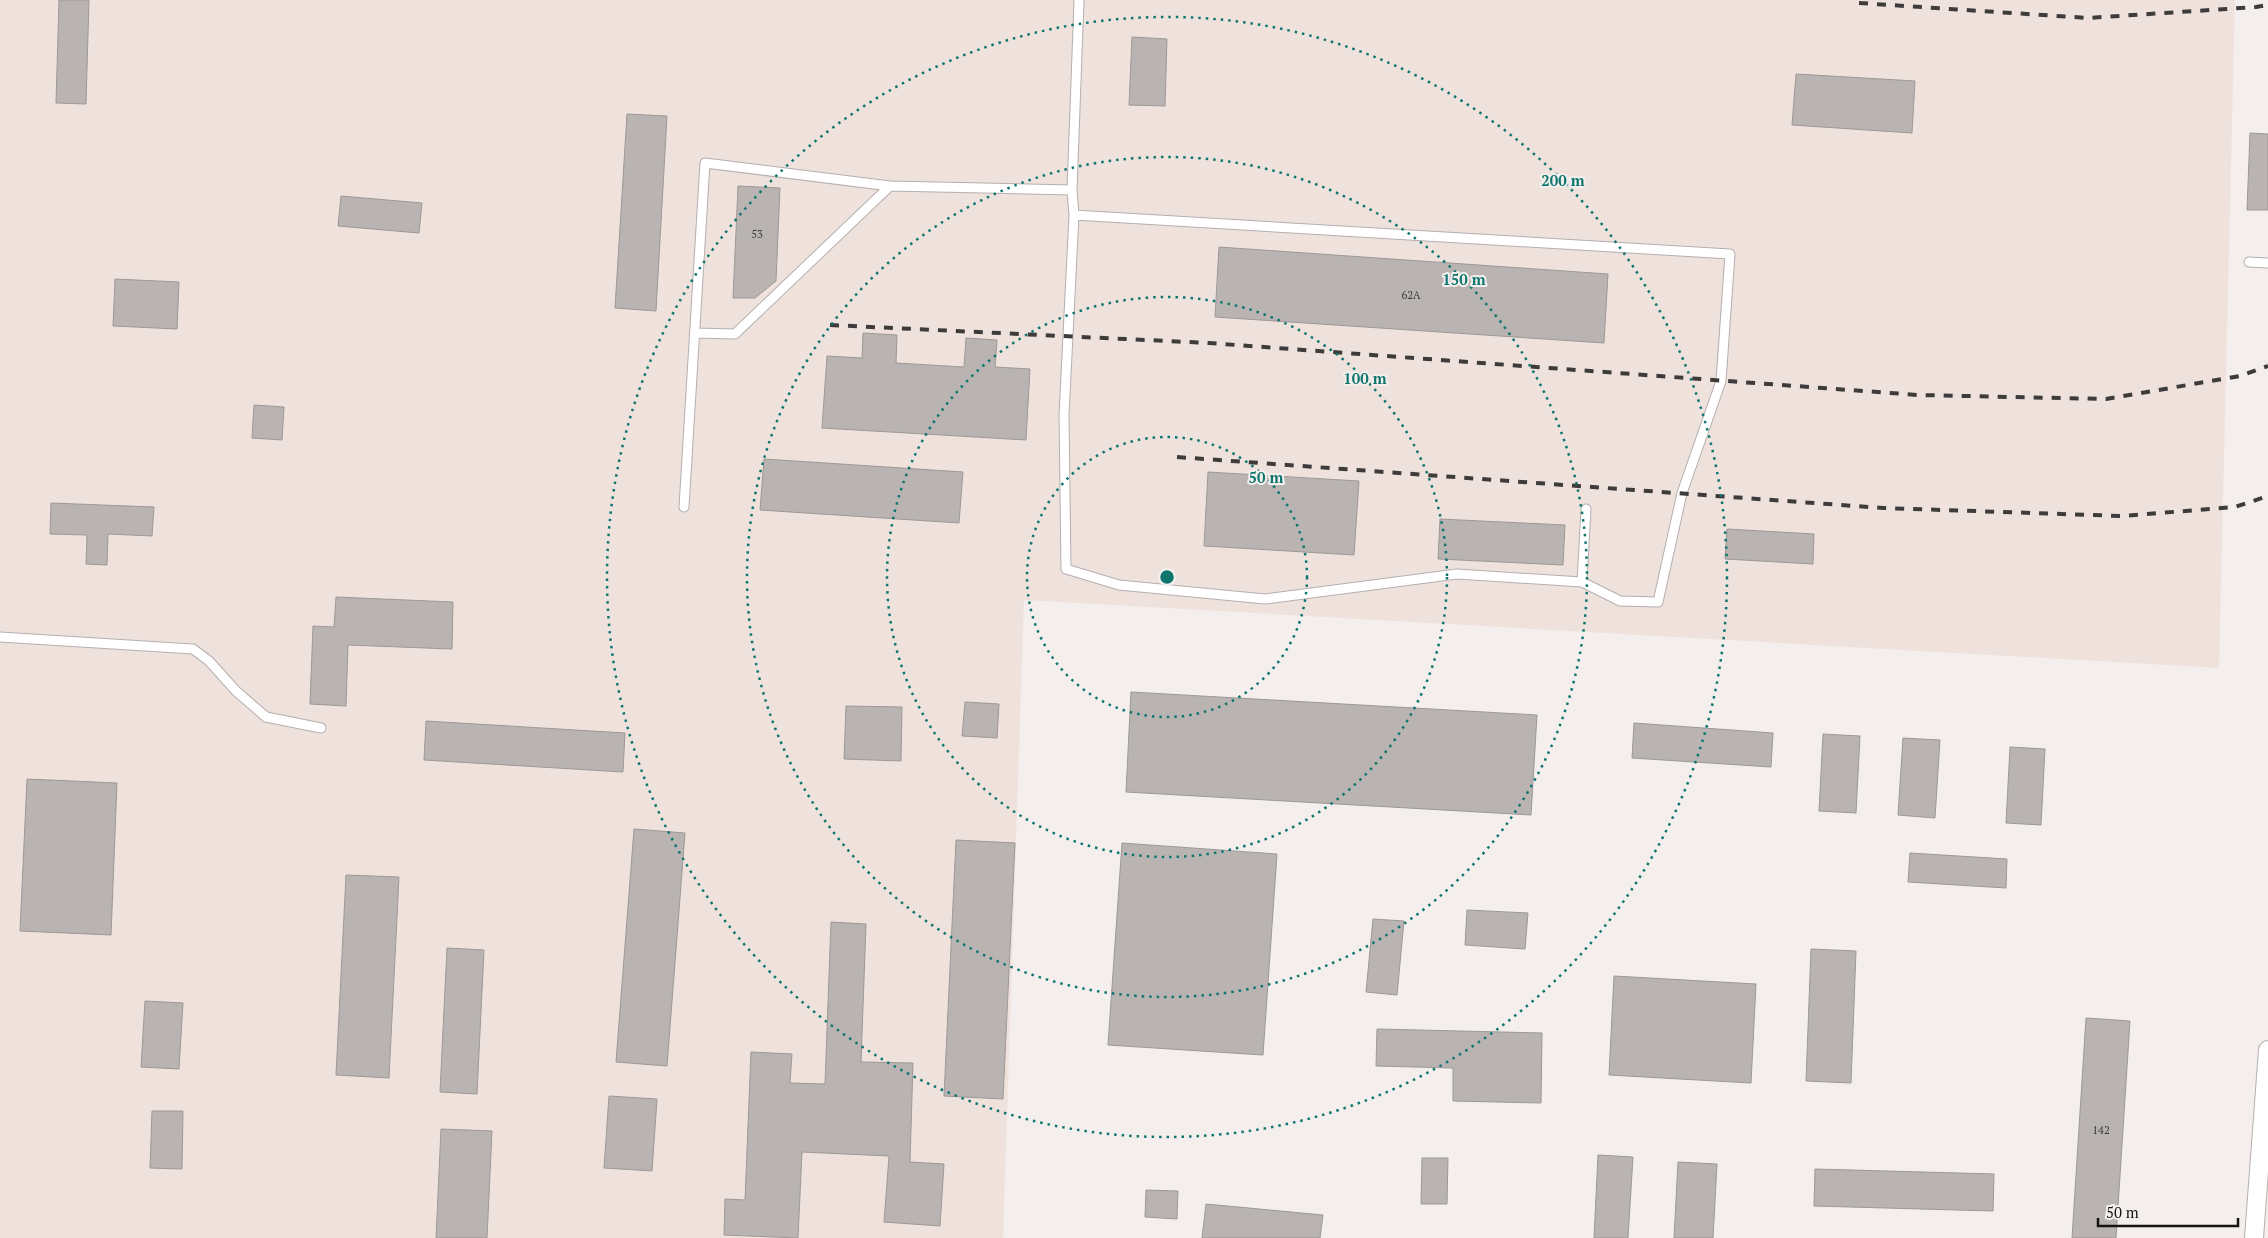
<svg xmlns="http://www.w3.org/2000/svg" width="2268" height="1238" viewBox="0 0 2268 1238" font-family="'PT Serif',serif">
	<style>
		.built { fill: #efe2dd }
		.building { fill: #b9b4b2; stroke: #9d9896 }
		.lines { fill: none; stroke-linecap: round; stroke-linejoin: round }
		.lane-casing { stroke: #b5afae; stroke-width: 11 }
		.street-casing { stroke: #b5afae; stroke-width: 20 }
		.lane { stroke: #fff; stroke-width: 9 }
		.street { stroke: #fff; stroke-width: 18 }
		.rail { stroke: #3e3b3b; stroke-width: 4; stroke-dasharray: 9 9; stroke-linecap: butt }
		.ring { fill: none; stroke: #0f766e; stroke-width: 2.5; stroke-dasharray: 2.5 5 }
		.labels { text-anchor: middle; stroke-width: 4; stroke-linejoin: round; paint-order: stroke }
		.number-label { font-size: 11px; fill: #3e3b3b }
		.centre { fill: #0f766e; stroke: #f4efed; stroke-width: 2.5 }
		.ring-label { font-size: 15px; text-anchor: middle; font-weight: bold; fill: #0f766e; stroke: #f4efed; stroke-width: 4; stroke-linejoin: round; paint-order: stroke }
	</style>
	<rect width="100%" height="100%" fill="#f4efed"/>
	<path class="built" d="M0,0H2235L2219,668L1024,600L1003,1238H0Z"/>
	<path class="building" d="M59,0H89L86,104L56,103Z
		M1132,37L1167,39L1165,106L1129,105Z
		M1796,74L1915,81L1912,133L1792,125Z
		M627,114L667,116L656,311L615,308Z
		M2250,133L2268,134V210H2247Z
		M738,186L780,188L776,281L755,298H733Z
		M341,196L422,203L419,233L338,226Z
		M1219,247L1608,274L1604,343L1215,317Z
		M115,279L179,282L177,329L113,326Z
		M863,333L897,335L896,363L964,367L966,338L997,340L995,367L1030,369L1026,440L822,428L827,356L862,358Z
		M254,405L284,407L282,440L252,438Z
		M764,459L963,472L959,523L760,510Z
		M1208,472L1359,481L1354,555L1204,546Z
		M51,503L154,507L152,536L108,534L107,565L86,564L87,535L50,534Z
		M1440,519L1565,525L1563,565L1438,559Z
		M1727,529L1814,534L1813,564L1725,559Z
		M336,597L453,602L452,649L348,645L346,706L310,704L313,626L334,627Z
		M1131,692L1537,715L1531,815L1126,792Z
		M965,702L999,704L997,738L962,736Z
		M846,706L902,707L901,761L844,759Z
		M426,721L625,733L623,772L424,760Z
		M1634,723L1773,733L1771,767L1632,758Z
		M1823,734L1860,736L1856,813L1819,811Z
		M1903,738L1940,740L1935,818L1898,815Z
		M2010,747L2045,749L2041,825L2006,823Z
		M27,779L117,783L111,935L20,931Z
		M634,829L685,833L667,1066L616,1062Z
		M956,840L1015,843L1003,1099L944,1096Z
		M1122,843L1277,854L1263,1055L1108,1045Z
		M1910,853L2007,859L2006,888L1908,882Z
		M346,875L399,877L389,1078L336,1075Z
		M1467,910L1528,913L1525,949L1465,945Z
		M1373,919L1404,921L1397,995L1366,992Z
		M831,922L866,924L861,1062L913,1063L910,1162L944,1164L940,1226L884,1222L889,1156L802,1152L798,1238L724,1235L725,1199L745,1200L751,1052L792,1054L790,1083L825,1084Z
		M447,948L484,950L477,1094L440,1092Z
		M1811,949L1856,951L1851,1083L1806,1081Z
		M1614,976L1756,984L1751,1083L1609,1075Z
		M145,1001L183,1003L179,1069L141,1067Z
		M2086,1018L2130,1021L2116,1238H2072Z
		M1377,1029L1542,1033L1541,1103L1453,1101V1068L1376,1066Z
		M609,1096L657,1099L652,1171L604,1168Z
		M152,1111H183L182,1169L150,1168Z
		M441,1129L492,1131L487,1238H436Z
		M1598,1155L1633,1157L1628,1238H1594Z
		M1422,1158H1448L1447,1204H1421Z
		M1678,1162L1717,1164L1713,1238H1674Z
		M1815,1169L1994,1174L1993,1211L1814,1206Z
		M1146,1190L1178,1191L1177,1219L1145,1217Z
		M1206,1204L1323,1215L1320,1238H1202Z"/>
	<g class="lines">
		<g class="lane-casing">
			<path id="lane" d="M1079,0L1072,190L1074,215L1064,415L1066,569L1119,585L1265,599L1457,574L1582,582L1586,509
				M1074,215L1730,254L1721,381L1682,493L1658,602L1620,601L1582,582
				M2249,262L2268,263
				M695,333L735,334L890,186
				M684,507L705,163L890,186L1072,190
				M0,637L193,649L209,661L236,691L266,717L321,728"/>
		</g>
		<g class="street-casing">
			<path id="street" d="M2254,1238L2268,1050"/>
		</g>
		<use href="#lane" class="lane"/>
		<use href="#street" class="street"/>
		<path class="rail" d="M1859,3L2088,18L2256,7L2268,5
			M830,325L1209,343L1918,395L2106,399L2240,376L2268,366
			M1177,457L1883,508L2122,516L2235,507L2268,496"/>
	</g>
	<g class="ring">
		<circle cx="1167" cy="577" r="140"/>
		<circle cx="1167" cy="577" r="280"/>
		<circle cx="1167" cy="577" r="420"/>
		<circle cx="1167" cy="577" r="560"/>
	</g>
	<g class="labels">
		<g class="number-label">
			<text x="757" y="238">53</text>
			<text x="1411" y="299">62А</text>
			<text x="2101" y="1134">142</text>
		</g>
	</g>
	<circle cx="1167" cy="577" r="8" class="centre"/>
	<g class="ring-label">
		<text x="1563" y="186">200 m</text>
		<text x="1464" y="285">150 m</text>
		<text x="1365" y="384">100 m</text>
		<text x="1266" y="483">50 m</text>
	</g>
	<path d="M2098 1218v8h140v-8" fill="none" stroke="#151313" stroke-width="2.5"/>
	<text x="2106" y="1218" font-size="15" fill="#151313" stroke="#f4efed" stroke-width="4" paint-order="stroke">50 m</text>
</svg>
